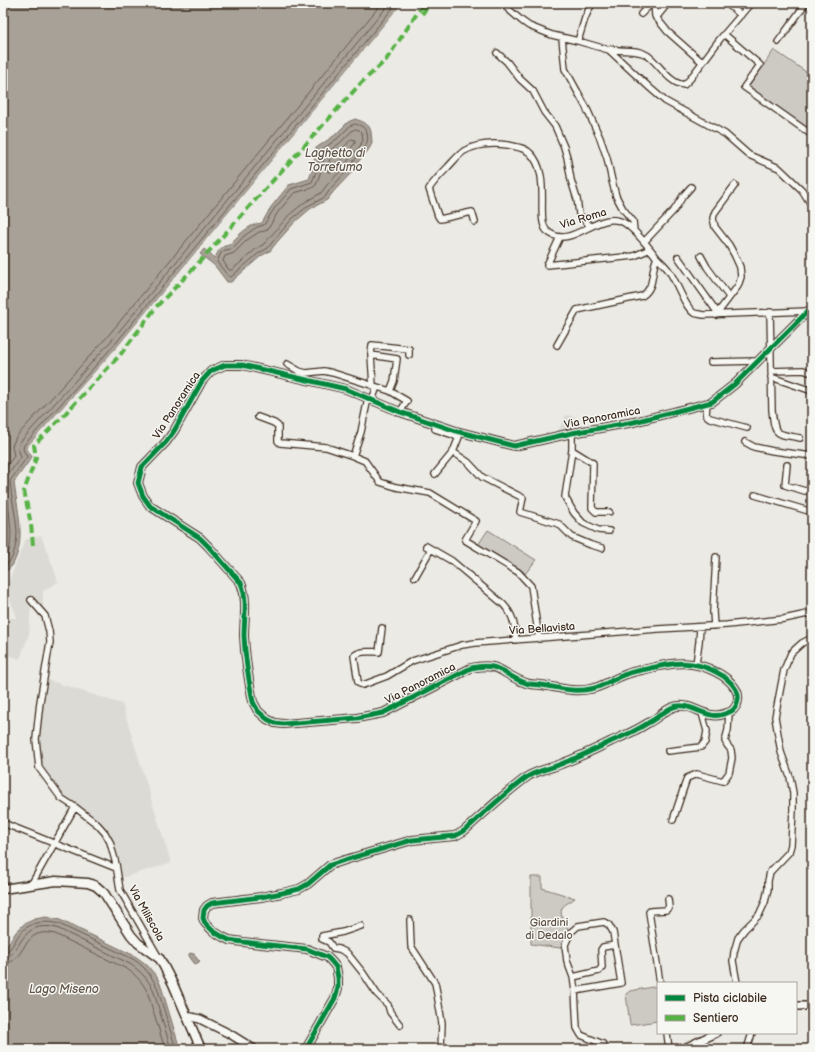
<svg xmlns="http://www.w3.org/2000/svg" width="815" height="1052" viewBox="0 0 815 1052" font-family="'Balsamiq Sans',sans-serif">
	<style>
		.built { fill: #dcdad4 }
		.green { fill: #cdcac4; stroke: #847a71 }
		.water { fill: #a8a198; stroke: #7c7167 }
		.pier { fill: #ebeae5 }
		.lines { fill: none; stroke-linecap: round; stroke-linejoin: round }
		.shore { stroke: #675a4f; stroke-width: 1 }
		.minor-casing { stroke: #3b2a1e; stroke-width: 8 }
		.tertiary-casing { stroke: #3b2a1e; stroke-width: 10 }
		.secondary-casing { stroke: #3b2a1e; stroke-width: 11 }
		.minor { stroke: #f6f6f2; stroke-width: 5.5 }
		.tertiary { stroke: #f6f6f2; stroke-width: 7 }
		.secondary { stroke: #f6f6f2; stroke-width: 8 }
		.quiet { stroke: #57b245; stroke-width: 4; stroke-dasharray: 8 4; stroke-linecap: butt }
		.cycleway-casing { stroke: #f6f6f2; stroke-width: 8 }
		.cycleway { stroke: #00873e; stroke-width: 5 }
		.labels { text-anchor: middle; stroke-width: 3; stroke-linejoin: round; paint-order: stroke }
		.street-label { font-size: 11px; fill: #3b2a1e; stroke: #f6f6f2 }
		.park-label { font-size: 11px; fill: #605248; stroke: #f6f6f2 }
		.water-label { font-size: 12px; font-style: italic; fill: #615449; stroke: #f6f6f2 }
	</style>
	<rect width="100%" height="100%" fill="#ebeae5"/>
	<filter id="ink" filterUnits="userSpaceOnUse"><feTurbulence type="fractalNoise" baseFrequency=".025" numOctaves="2"/><feDisplacementMap in="SourceGraphic" scale="8" xChannelSelector="R" yChannelSelector="G"/><feConvolveMatrix kernelMatrix="1 2 1 2 8 2 1 2 1" color-interpolation-filters="sRGB"/></filter>
	<g filter="url(#ink)">
		<path class="built" d="M566,415L576,417V430L556,435Z
			M41,536L54,569L58,582L43,591V611L31,602L29,634L20,659L6,654L8,618H17L6,589L25,540Z
			M45,679L122,704L171,863L121,878L114,845L108,835L64,797L46,774L41,765L36,741Z"/>
		<path class="green" d="M774,50L812,76V131L748,88Z
			M488,530L536,560L525,574L523,571L478,545Z
			M531,877H542V888L575,898C571,902 565,903 562,908C558,917 568,922 568,930C568,936 563,942 560,948L531,944Z
			M658,986V1021L630,1025L626,994L630,991Z"/>
		<path class="water" d="M3,3H402L118,346L27,447L32,457L14,482C17,508 26,538 14,562C13,566 9,569 6,571L3,568Z
			M355,119C362,121 370,124 371,132C371,135 372,139 372,142C370,153 356,160 353,171L334,191L327,200L310,209L295,222L277,242L270,251L261,256L231,282H227L215,266L200,254L204,249L215,258C218,251 221,246 229,245C238,236 248,224 262,223L271,207L289,185L309,179L313,168L316,148L335,135L348,122Z
			M46,917L60,920L135,956L146,964L157,977L161,986L180,1049H3V952L16,932L24,924L35,919Z
			M190,953L194,954L198,960L200,961L199,962L196,964L194,963L189,956V954Z"/>
		<path class="pier" d="M402,3H404L403,4L120,348L29,448L31,450L30,453L27,447L118,346Z"/>
		<g class="lines">
			<path class="shore" d="M355,124C360,125 365,127 367,133C371,149 354,156 349,169L331,188L325,197L308,206L292,219L274,240L268,248L259,253L231,277H229L217,262L221,253L225,250L232,249L244,236L257,227L264,225L274,209L291,189L312,182L317,169L320,151L337,139L350,126Z
				M356,129L359,130L362,133L363,140L360,146L347,162L345,166L327,185L321,193L305,202L289,215L264,244L256,249L232,270H229L223,261L225,256L234,253L247,240L259,232L265,231L268,229L278,212L294,193L312,188L316,185L321,171L325,154L340,143L353,130Z
				M352,139L355,140V143C347,153 340,163 331,172H328V170L330,157L344,147Z
				M3,471L14,456L12,446L16,437L107,337L382,3
				M3,561C19,550 6,498 5,481L7,476L21,457L18,448L20,442L111,341L390,3
				M3,566C14,565 17,540 17,531C16,514 11,498 10,481L27,457L23,449L24,445L115,344L397,3
				M3,953C11,952 14,941 19,935C28,922 44,920 59,924L133,959C145,967 150,974 157,987L176,1049
				M3,958C22,957 18,918 57,928L130,964C140,971 147,978 153,989L171,1049
				M3,964C27,963 21,925 55,934L127,969C136,975 142,982 147,991L165,1049"/>
			<g class="minor-casing">
				<path id="minor" d="M511,3L507,8L522,21L529,26L552,35L578,41L609,50L650,88L665,101L725,134L749,155L779,168L802,190L812,206
					M654,3L655,16L668,32L702,62
					M726,3L741,15
					M641,14L652,3
					M656,18L668,3
					M724,34L760,65L744,87L812,135
					M562,38L565,69L586,107L600,138L607,158L612,181L616,196L623,209L633,221L634,231
					M578,41L585,18L592,3
					M778,42L806,3
					M609,50L610,49C622,52 636,48 647,55C660,64 668,83 684,85L690,79L720,39L751,3
					M497,53L507,62L520,79L533,91L544,112L555,126L564,147L567,157L571,180L577,199L579,214L590,226
					M475,222L472,212L440,219L438,216L429,189C434,181 440,175 447,168C452,163 458,155 464,151C478,143 493,143 508,145C516,147 524,147 530,153C552,174 535,219 547,231C572,253 599,206 626,224C638,233 648,246 657,258C661,262 666,266 669,271C676,280 685,308 694,313C696,314 700,314 703,315L808,311
					M644,242L675,209L683,196L691,187
					M701,256L707,267L729,297
					M678,257L717,312
					M547,265L634,256L650,249
					M547,265L560,237
					M770,312L772,410C775,437 775,433 800,438
					M716,315L738,286L741,277L740,267L735,256L729,245L715,227L713,218L715,212L735,185
					M557,345L577,310L642,296C656,287 650,271 657,258
					M371,355L397,359L394,381L390,391
					M711,362L758,361
					M287,364L299,371L306,373L324,371L333,373L390,391L407,401L400,412
					M771,371L803,370L812,373
					M771,377L812,391
					M373,386L371,355L372,345L409,349V355
					M372,400L377,387
					M707,403L706,415L710,418L747,428
					M258,417L274,423L278,426V441L280,443L326,447L353,456L365,461L380,482L396,487L430,493L476,521L465,540L518,572L531,586L539,639
					M436,424L435,429L459,437L453,452L468,462L482,477L523,498L520,512L559,524L572,537L591,545L602,548
					M572,433V450L565,497L574,513L583,523L598,530L609,531
					M745,442L754,447L773,451L812,456
					M572,450L593,463L592,508L596,512H609
					M353,456L361,432L368,398
					M787,465L785,485L805,491L812,489
					M435,474L453,452
					M755,495L812,512
					M426,546L452,561L503,604C515,617 514,625 516,640
					M415,577L431,549
					M31,600L45,616L49,631L50,642L40,702L36,739L39,768L61,798L75,807L89,818L98,825L105,833L110,842L116,864L120,890L158,956
					M714,626L713,612L716,557
					M382,628L379,652C370,652 360,650 354,656L358,682L360,684L363,685L387,676L412,661L462,645L475,643L658,629L727,625L784,619L812,613
					M696,664L699,642L700,627
					M668,751L701,747L705,742L707,731L702,713
					M673,820L687,778L697,774L723,781L729,773L732,758L731,750L727,745L725,741L728,730L729,712
					M3,823L116,868
					M31,885L75,807
					M410,920L411,946L435,983L436,988L442,1023L441,1049
					M361,926L343,932L322,936V939L329,942L333,948L339,949L347,953L363,973L377,994L388,1005L390,1012L400,1025
					M573,977L599,971L602,967L601,950L603,947L615,945
					M660,983L649,912L650,911L666,910L669,907L668,899
					M737,983L733,961L734,952L738,938L744,930L759,915L765,902L768,889V881L770,872L789,852L791,845L793,811V793L790,777L781,752L775,717L784,670L791,653L802,643L812,638
					M575,991L621,983L613,932L609,925L604,922L578,926L571,932L568,938L565,945L567,961L573,977L575,991L577,1028L581,1035L603,1044L606,1049
					M667,1033L669,1049
					M747,1049L752,1033"/>
			</g>
			<g class="tertiary-casing">
				<path id="tertiary" d="M796,1006H812
					M187,1016L200,1019L230,1034L254,1049
					M306,1049L335,998L338,988V978L336,967L331,961L327,957L307,949L243,942L229,940L223,937L213,931L205,923L203,918L204,910L207,906L212,903L261,897L282,893L299,889L308,884L330,865L345,860L412,840L455,836L464,831C484,813 505,793 527,777C535,771 552,768 561,764C579,757 596,749 612,741C624,736 637,730 648,723C656,719 663,712 671,708C690,699 705,721 724,714C727,713 731,712 733,710C739,704 740,695 735,688C730,680 724,676 716,672C693,660 675,662 651,668C643,670 634,671 627,674C614,678 603,687 590,689C574,693 556,687 541,685C536,684 530,685 526,683C502,675 500,661 471,668L383,713L357,718L296,723L283,724L275,723L267,719L258,711L253,702C249,682 245,657 244,636C244,618 248,600 241,583L208,546L200,538L150,506L143,496L138,483L142,467L166,442L174,431L202,381L211,371L225,365H242L346,389L400,412L456,431L514,446L572,433L634,422L712,402L735,384L808,311H812
					M683,1049L716,1033"/>
			</g>
			<g class="secondary-casing">
				<path id="secondary" d="M3,889L56,881L88,883L96,886L104,893L131,935L138,943L160,959L173,984L201,1049"/>
			</g>
			<use href="#minor" class="minor"/>
			<use href="#tertiary" class="tertiary"/>
			<use href="#secondary" class="secondary"/>
			<path class="quiet" d="M422,14L430,3
				M33,545L31,524L24,491L36,458L34,445L63,416L120,355L157,306L193,269L361,83L386,60L424,3"/>
			<g class="cycleway-casing">
				<path id="cycleway" d="M306,1049L335,998L338,988V978L336,967L331,961L327,957L307,949L243,942L229,940L223,937L213,931L205,923L203,918L204,910L207,906L212,903L261,897L282,893L299,889L308,884L330,865L345,860L412,840L455,836L464,831C484,813 505,793 527,777C535,771 552,768 561,764C579,757 596,749 612,741C624,736 637,730 648,723C656,719 663,712 671,708C690,699 705,721 724,714C727,713 731,712 733,710C739,704 740,695 735,688C730,680 724,676 716,672C693,660 675,662 651,668C643,670 634,671 627,674C614,678 603,687 590,689C574,693 556,687 541,685C536,684 530,685 526,683C502,675 500,661 471,668L383,713L357,718L296,723L283,724L275,723L267,719L258,711L253,702C249,682 245,657 244,636C244,618 248,600 241,583L208,546L200,538L150,506L143,496L138,483L142,467L166,442L174,431L202,381L211,371L225,365H242L346,389L400,412L456,431L514,446L572,433L634,422L712,402L735,384L808,311"/>
			</g>
			<use href="#cycleway" class="cycleway"/>
		</g>
	</g>
	<g class="labels">
		<g class="street-label">
			<text transform="translate(583 218) rotate(-17)" y="4">Via Roma</text>
			<text transform="translate(176 405) rotate(-57)" y="4">Via Panoramica</text>
			<text transform="translate(602 417) rotate(-11)" y="4">Via Panoramica</text>
			<text transform="translate(542 628) rotate(-4)" y="4">Via Bellavista</text>
			<text transform="translate(420 683) rotate(-27)" y="4">Via Panoramica</text>
			<text transform="translate(147 913) rotate(61)" y="4">Via Miliscola</text>
		</g>
		<g class="park-label">
			<text x="549" y="926">Giardini<tspan x="549" dy="13">di Dedalo</tspan></text>
		</g>
		<g class="water-label">
			<text x="335" y="157">Laghetto di<tspan x="335" dy="14">Torrefumo</tspan></text>
			<text x="64" y="993">Lago Miseno</text>
		</g>
	</g>
	<rect width="815" height="1052" fill="none" stroke="#f6f6f2" stroke-width="16"/>
	<rect x="8" y="8" width="799" height="1036" fill="none" stroke="#3b2a1e" stroke-width="1.5" filter="url(#ink)"/>
	<rect x="657" y="982" width="140" height="52" fill="#f6f6f2" stroke="#aba49d"/>
	<rect x="665" y="995" width="20" height="6" fill="#00873e" stroke="#aba49d"/>
	<text x="693" y="1002" font-size="12" fill="#3b2a1e">Pista ciclabile</text>
	<rect x="665" y="1015" width="20" height="6" fill="#57b245" stroke="#aba49d"/>
	<text x="693" y="1022" font-size="12" fill="#3b2a1e">Sentiero</text>
</svg>
